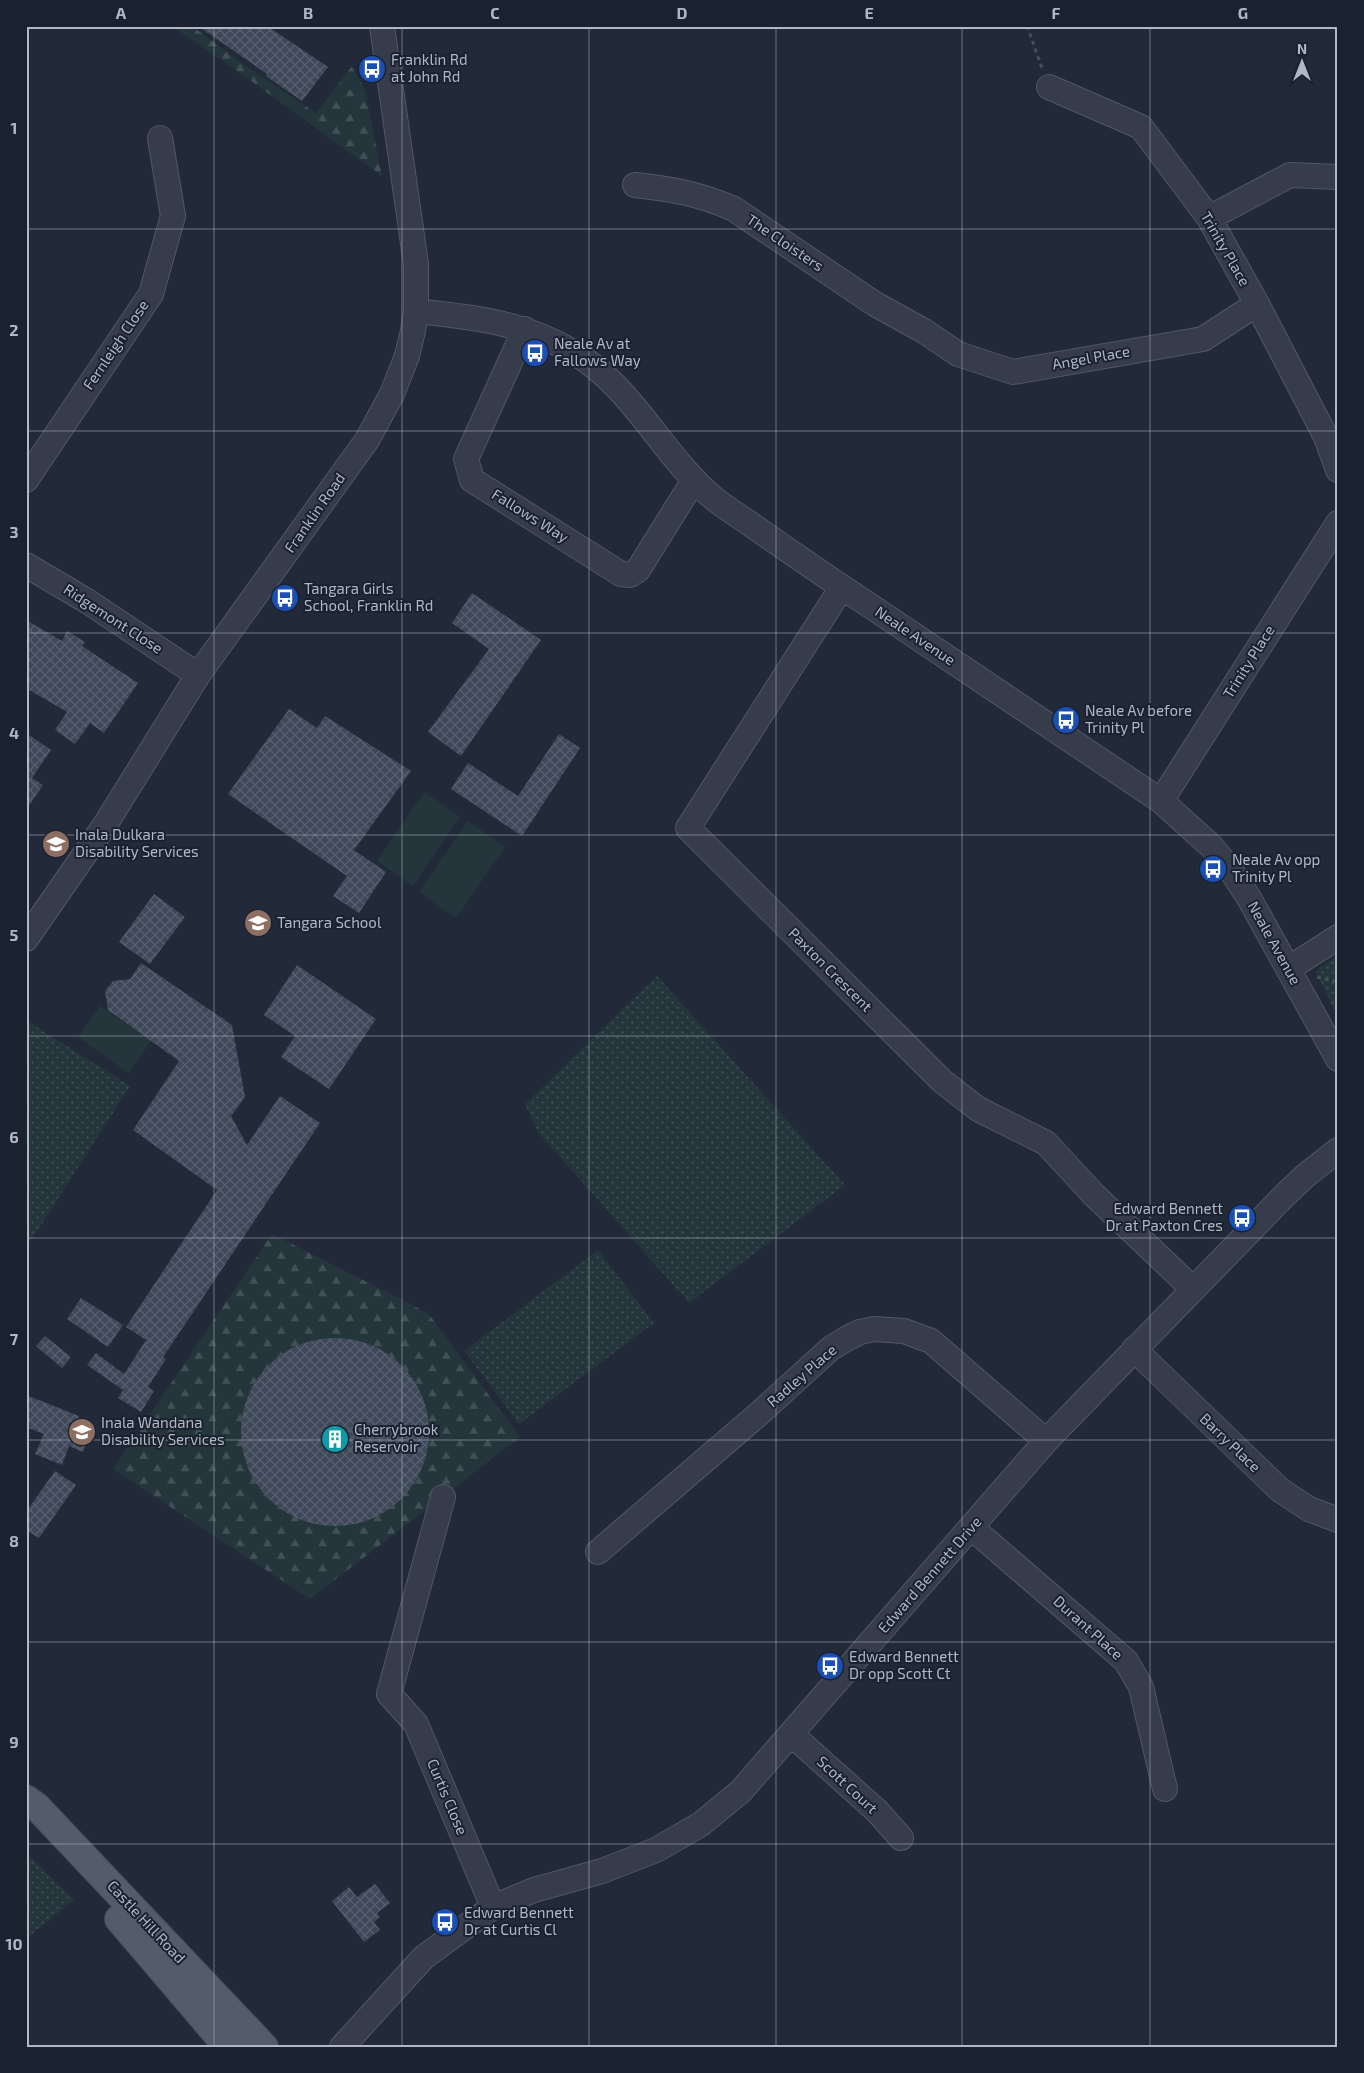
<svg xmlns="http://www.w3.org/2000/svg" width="1364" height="2073" viewBox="0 0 1364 2073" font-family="'Exo 2',sans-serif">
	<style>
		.grass { fill: url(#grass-dots) }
		.forest { fill: url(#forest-firs) }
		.garden { fill: #24363b }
		.building { fill: url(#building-cross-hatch) }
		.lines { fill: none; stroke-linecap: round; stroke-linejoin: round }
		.minor-casing { stroke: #515765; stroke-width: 26 }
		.major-casing { stroke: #3f4653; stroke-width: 30 }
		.path { stroke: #3f5255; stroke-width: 3; stroke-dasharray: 4 4; stroke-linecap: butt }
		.minor { stroke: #363c4a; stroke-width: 24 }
		.major { stroke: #545b6b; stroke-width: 28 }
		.grid { fill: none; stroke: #b1b7c6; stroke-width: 1; stroke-opacity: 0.55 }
		.labels { text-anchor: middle; stroke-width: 4; stroke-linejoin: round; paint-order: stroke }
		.poi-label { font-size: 15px; fill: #b1b7c6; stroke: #1b222f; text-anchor: start }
		.street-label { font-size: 15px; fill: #b1b7c6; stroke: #1b222f }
		.neatline { fill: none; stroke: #b1b7c6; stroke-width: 2 }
		.grid-label { font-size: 16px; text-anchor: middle; font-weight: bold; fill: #b1b7c6 }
	</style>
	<defs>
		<pattern id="grass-dots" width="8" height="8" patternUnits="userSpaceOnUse" patternTransform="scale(1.25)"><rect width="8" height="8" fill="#24363b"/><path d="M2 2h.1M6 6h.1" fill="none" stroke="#415156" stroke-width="1.8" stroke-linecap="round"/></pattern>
		<pattern id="forest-firs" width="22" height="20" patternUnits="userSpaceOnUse" patternTransform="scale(1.25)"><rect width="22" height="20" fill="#24363b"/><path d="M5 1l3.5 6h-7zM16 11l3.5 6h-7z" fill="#415156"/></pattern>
		<pattern id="building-cross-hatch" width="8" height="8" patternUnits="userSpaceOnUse" patternTransform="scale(1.25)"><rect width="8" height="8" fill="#3e4859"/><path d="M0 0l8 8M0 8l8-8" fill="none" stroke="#58606f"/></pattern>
	</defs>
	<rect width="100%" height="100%" fill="#222a3a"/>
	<path class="grass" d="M1338,956V1018L1316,972L1321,966Z
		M657,976L845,1185L689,1303L538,1132L525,1104Z
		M26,1020L130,1086L31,1241L26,1238Z
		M598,1250L654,1323L519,1424L464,1351Z
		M26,1852L74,1900L26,1939Z"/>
	<path class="forest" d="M172,26H192L243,64L316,113L352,66L365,91L382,176L243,75Z
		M272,1234L428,1313L520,1437L310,1599L113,1469Z"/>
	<path class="garden" d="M424,792L460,817L413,886L377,861Z
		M468,821L505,847L456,918L419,892Z
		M100,1006L151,1041L129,1073L78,1037Z"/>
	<path class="building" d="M198,26H267L328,67L302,101L266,76L267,74Z
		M472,593L541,640L461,756L428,732L489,649L452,623Z
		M26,620L62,641L67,631L85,642L82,646L138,683L104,733L90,723L75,744L55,730L67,712L26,688Z
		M289,709L317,728L325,716L411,771L354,850L386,872L359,913L333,896L347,876L228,794Z
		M26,733L51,750L32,778L43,785L26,810Z
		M559,734L580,748L522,836L451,789L468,763L518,796Z
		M154,894L185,917L150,964L119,942Z
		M141,963L232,1025L245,1097L231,1116L247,1145L280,1096L320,1123L163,1357L166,1359L148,1387L154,1391L141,1412L118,1398L123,1390L87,1365L96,1353L124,1374L146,1340L126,1327L217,1190L133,1130L179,1061L108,1010L105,991L113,981L130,979Z
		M297,965L376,1019L329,1089L281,1057L295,1036L264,1015Z
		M81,1298L123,1325L108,1347L67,1319Z
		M45,1336L71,1357L62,1368L36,1346Z
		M241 1432a94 94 0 1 1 188 0a94 94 0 1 1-188 0Z
		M26,1395L79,1416L77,1423L92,1429L83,1452L69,1446L62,1465L35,1454L44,1434L26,1427Z
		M55,1471L76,1485L39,1538L26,1530V1512Z
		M375,1884L390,1903L377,1913L380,1917L374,1922L380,1930L364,1942L332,1901L349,1887L357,1897Z"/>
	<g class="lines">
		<g class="minor-casing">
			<path id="minor" d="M1049,87L1141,127L1209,218L1257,304L1326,437L1338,470
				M635,185C672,189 700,194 734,209L875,304L924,331L958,354L1013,372L1203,339L1257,304
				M1209,218L1290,175L1338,177
				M416,311C473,317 522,322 573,352C632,386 661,453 711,496C725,508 741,517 756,528C793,554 831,580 869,605C966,670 1063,736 1161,801L1211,846L1230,869L1249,898L1338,1059
				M525,329L466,459L472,480L621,574L630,575L638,570L694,480
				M26,480L151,294L173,216L160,138
				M26,565L87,601L198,675
				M842,587L688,828L942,1081L978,1109L1046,1143L1094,1195L1193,1289
				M1161,801L1338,523
				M26,939L105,825L198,675L367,440L392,394L407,356L413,331L416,311V264L382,26
				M1288,969L1338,937
				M1134,1349L1280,1490L1309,1509L1338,1520
				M443,1497L389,1694L416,1724L493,1907
				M972,1528L1126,1661L1141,1687L1165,1789
				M598,1552L762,1411L830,1349L846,1339L860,1332L874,1329L904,1331L931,1341L1046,1441
				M791,1734L877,1811L901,1838
				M342,2047L424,1957L493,1907L534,1890L602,1871L656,1850L701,1824L741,1791L1046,1441L1285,1195L1305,1176L1338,1150"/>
		</g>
		<g class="major-casing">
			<path id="major" d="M26,1799L37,1807L264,2047
				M119,1919L228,2047"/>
		</g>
		<path class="path" d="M1027,26L1042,68
			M1317,977L1338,982"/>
		<use href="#minor" class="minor"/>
		<use href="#major" class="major"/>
	</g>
	<path class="grid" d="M214,26V2047M402,26V2047M589,26V2047M776,26V2047M962,26V2047M1150,26V2047M26,229H1338M26,431H1338M26,633H1338M26,835H1338M26,1036H1338M26,1238H1338M26,1440H1338M26,1642H1338M26,1844H1338"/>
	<defs>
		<g id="bus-disc" transform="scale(1.4375)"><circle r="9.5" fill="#1a4fb4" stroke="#1b222f"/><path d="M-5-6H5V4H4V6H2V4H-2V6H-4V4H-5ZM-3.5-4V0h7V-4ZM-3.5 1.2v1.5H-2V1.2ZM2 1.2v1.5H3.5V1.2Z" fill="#fff"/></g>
		<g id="university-disc" transform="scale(1.4375)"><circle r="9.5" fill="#8d6e63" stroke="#1b222f"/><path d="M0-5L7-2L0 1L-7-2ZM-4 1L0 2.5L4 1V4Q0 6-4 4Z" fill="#fff"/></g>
		<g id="school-disc" transform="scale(1.4375)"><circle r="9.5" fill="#8d6e63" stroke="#1b222f"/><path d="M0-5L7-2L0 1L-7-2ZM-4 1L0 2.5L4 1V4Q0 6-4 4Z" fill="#fff"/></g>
		<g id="building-disc" transform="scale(1.4375)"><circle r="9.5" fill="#0f9aa8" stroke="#1b222f"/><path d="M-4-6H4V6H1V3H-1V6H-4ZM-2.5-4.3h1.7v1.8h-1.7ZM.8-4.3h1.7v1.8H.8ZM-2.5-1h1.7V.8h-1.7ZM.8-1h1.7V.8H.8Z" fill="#fff"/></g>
	</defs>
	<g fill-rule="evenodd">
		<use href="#bus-disc" x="372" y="69"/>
		<use href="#bus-disc" x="535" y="353"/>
		<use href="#bus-disc" x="285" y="598"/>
		<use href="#bus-disc" x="1066" y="720"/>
		<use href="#university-disc" x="56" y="844"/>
		<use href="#bus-disc" x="1213" y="869"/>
		<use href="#school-disc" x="258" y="923"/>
		<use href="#bus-disc" x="1242" y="1218"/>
		<use href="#school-disc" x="82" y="1432"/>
		<use href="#building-disc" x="335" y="1439"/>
		<use href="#bus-disc" x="830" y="1666"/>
		<use href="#bus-disc" x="445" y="1922"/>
	</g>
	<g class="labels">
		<g class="poi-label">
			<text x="391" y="65">Franklin Rd<tspan x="391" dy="17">at John Rd</tspan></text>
			<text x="554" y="349">Neale Av at<tspan x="554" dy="17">Fallows Way</tspan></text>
			<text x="304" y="594">Tangara Girls<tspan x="304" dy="17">School, Franklin Rd</tspan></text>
			<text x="1085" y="716">Neale Av before<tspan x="1085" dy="17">Trinity Pl</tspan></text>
			<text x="75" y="840">Inala Dulkara<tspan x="75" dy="17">Disability Services</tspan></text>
			<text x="1232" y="865">Neale Av opp<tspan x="1232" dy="17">Trinity Pl</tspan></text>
			<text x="277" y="928">Tangara School</text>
			<text x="1223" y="1214" text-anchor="end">Edward Bennett<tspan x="1223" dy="17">Dr at Paxton Cres</tspan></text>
			<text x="101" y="1428">Inala Wandana<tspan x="101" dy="17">Disability Services</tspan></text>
			<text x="354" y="1435">Cherrybrook<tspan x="354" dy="17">Reservoir</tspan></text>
			<text x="849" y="1662">Edward Bennett<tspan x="849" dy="17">Dr opp Scott Ct</tspan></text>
			<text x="464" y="1918">Edward Bennett<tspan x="464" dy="17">Dr at Curtis Cl</tspan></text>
		</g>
		<g class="street-label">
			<text transform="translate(785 243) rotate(34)" y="5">The Cloisters</text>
			<text transform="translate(1225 249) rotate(60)" y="5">Trinity Place</text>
			<text transform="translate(116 345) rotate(-56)" y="5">Fernleigh Close</text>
			<text transform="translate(1091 358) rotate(-10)" y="5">Angel Place</text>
			<text transform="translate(315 513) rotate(-55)" y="5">Franklin Road</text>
			<text transform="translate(530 516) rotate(32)" y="5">Fallows Way</text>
			<text transform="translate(113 619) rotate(33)" y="5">Ridgemont Close</text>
			<text transform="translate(915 636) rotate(34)" y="5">Neale Avenue</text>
			<text transform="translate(1249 662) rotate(-58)" y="5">Trinity Place</text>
			<text transform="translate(1274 943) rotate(61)" y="5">Neale Avenue</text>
			<text transform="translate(830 970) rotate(45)" y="5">Paxton Crescent</text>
			<text transform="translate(802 1376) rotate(-41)" y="5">Radley Place</text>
			<text transform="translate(1230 1443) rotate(44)" y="5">Barry Place</text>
			<text transform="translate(930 1575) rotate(-49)" y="5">Edward Bennett Drive</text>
			<text transform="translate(1088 1628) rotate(42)" y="5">Durant Place</text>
			<text transform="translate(847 1785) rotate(43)" y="5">Scott Court</text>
			<text transform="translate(447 1797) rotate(67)" y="5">Curtis Close</text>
			<text transform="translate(146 1922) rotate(47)" y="5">Castle Hill Road</text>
		</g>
	</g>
	<rect width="1364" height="2073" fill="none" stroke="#1b222f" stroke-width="55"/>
	<g transform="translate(1302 62)" stroke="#1b222f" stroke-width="4" paint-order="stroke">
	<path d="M0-4L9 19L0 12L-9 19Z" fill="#b1b7c6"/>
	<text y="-8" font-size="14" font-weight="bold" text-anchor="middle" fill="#b1b7c6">N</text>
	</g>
	<rect x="28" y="28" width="1308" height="2018" class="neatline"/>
	<g class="grid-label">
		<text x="121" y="19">A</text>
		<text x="308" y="19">B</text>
		<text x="495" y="19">C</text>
		<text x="682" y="19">D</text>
		<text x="869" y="19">E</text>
		<text x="1056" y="19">F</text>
		<text x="1243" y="19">G</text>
		<text x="14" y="134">1</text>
		<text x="14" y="336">2</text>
		<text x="14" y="538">3</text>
		<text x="14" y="739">4</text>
		<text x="14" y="941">5</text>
		<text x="14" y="1143">6</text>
		<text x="14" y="1345">7</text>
		<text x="14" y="1547">8</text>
		<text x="14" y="1748">9</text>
		<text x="14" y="1950">10</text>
	</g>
</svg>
